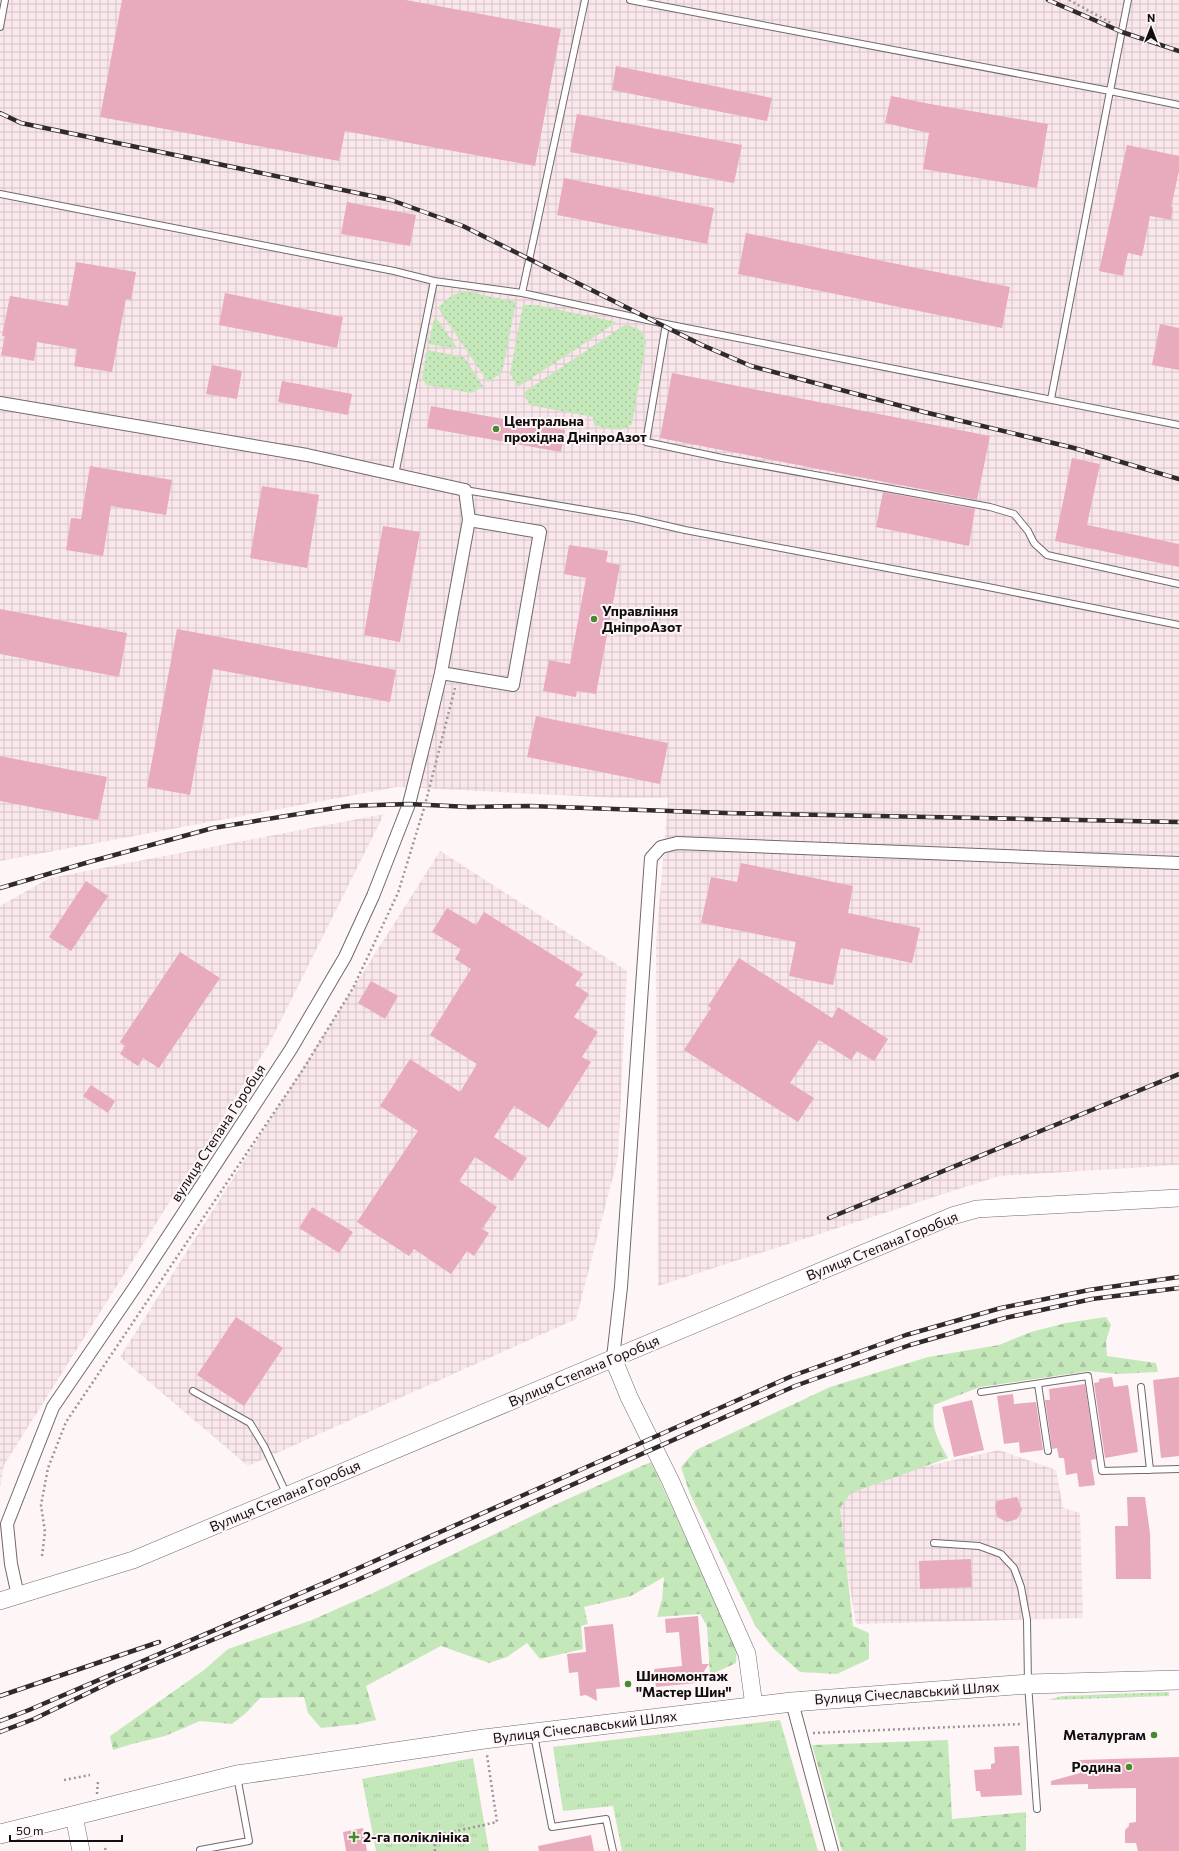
<svg xmlns="http://www.w3.org/2000/svg" width="1179" height="1851" viewBox="0 0 1179 1851" font-family="Commissioner,sans-serif">
	<style>
		.industrial { fill: url(#industrial-grid) }
		.grass { fill: url(#grass-dots) }
		.forest { fill: url(#forest-firs) }
		.park { fill: url(#park-tufts) }
		.building { fill: #e8abbd }
		.lines { fill: none; stroke-linecap: round; stroke-linejoin: round }
		.lane-casing { stroke: #72696b; stroke-width: 8 }
		.street-casing { stroke: #72696b; stroke-width: 14 }
		.secondary-casing { stroke: #72696b; stroke-width: 18 }
		.primary-casing { stroke: #72696b; stroke-width: 20 }
		.path { stroke: #9c9597; stroke-width: 2.5; stroke-dasharray: 2 3; stroke-linecap: butt }
		.lane { stroke: #fff; stroke-width: 6 }
		.street { stroke: #fff; stroke-width: 12 }
		.secondary { stroke: #fff; stroke-width: 17 }
		.primary { stroke: #fff; stroke-width: 19 }
		.rail-casing { stroke: #2f2b2c; stroke-width: 4.5 }
		.rail { stroke: #fef5f7; stroke-width: 3; stroke-dasharray: 9; stroke-linecap: butt }
		.poi-dot { fill: #488a2d; stroke: #fef5f7; stroke-width: 1.5 }
		.labels { text-anchor: middle; stroke-width: 4; stroke-linejoin: round; paint-order: stroke }
		.poi-label { font-size: 14px; font-weight: bold; fill: #110e0f; stroke: #fef5f7; text-anchor: start }
		.street-label { font-size: 14px; fill: #110e0f; stroke: #fef5f7 }
	</style>
	<defs>
		<pattern id="industrial-grid" width="8" height="8" patternUnits="userSpaceOnUse"><rect width="8" height="8" fill="#f9e7ec"/><path d="M0 4h8M4 0v8" fill="none" stroke="#d4c5c9"/></pattern>
		<pattern id="grass-dots" width="8" height="8" patternUnits="userSpaceOnUse"><rect width="8" height="8" fill="#c5e8ba"/><path d="M2 2h.1M6 6h.1" fill="none" stroke="#a8c69f" stroke-width="1.8" stroke-linecap="round"/></pattern>
		<pattern id="forest-firs" width="22" height="20" patternUnits="userSpaceOnUse"><rect width="22" height="20" fill="#c5e8ba"/><path d="M5 1l3.5 6h-7zM16 11l3.5 6h-7z" fill="#a8c69f"/></pattern>
		<pattern id="park-tufts" width="24" height="20" patternUnits="userSpaceOnUse"><rect width="24" height="20" fill="#c5e8ba"/><path d="M3 7l-1-3M5 7V3M7 7l1-3M15 17l-1-3M17 17v-4M19 17l1-3" fill="none" stroke="#a8c69f"/></pattern>
	</defs>
	<rect width="100%" height="100%" fill="#fef5f7"/>
	<path class="industrial" d="M0,0H1179V1165L999,1176L658,1286L656,945L668,798H619L397,787L0,861Z
		M384,814L269,1044L4,1465L0,1488V906L50,878Z
		M440,851L627,971L618,1157L576,1319L248,1466L120,1357Z
		M999,1450L1056,1470L1063,1508L1080,1513L1083,1618L856,1624L833,1487Z"/>
	<path class="grass" d="M465,291L516,302L502,373L488,382L438,308C446,299 453,294 465,291Z
		M523,305H536L617,322L518,387L510,374Z
		M435,316L458,349L428,344Z
		M625,325C639,328 643,329 646,343L632,424C621,434 608,428 594,425L593,417L530,405L523,393Z
		M427,350L464,357L483,386L472,393L426,385L422,378Z
		M1169,1692V1696L1048,1700L1062,1696Z"/>
	<path class="forest" d="M1106,1317L1111,1325L1106,1341L1107,1356L1156,1363L1158,1372L1117,1374L1089,1371L980,1387L934,1405C931,1428 937,1438 948,1458L851,1493L840,1508L853,1626L869,1633V1659L837,1674L800,1672L774,1649L756,1627L690,1494L681,1467L696,1450L830,1387L928,1357L999,1345L1031,1332L1066,1323Z
		M651,1462L737,1648L736,1663L710,1675L707,1626L700,1614L657,1617L662,1599L664,1577L631,1596L584,1607L588,1624L581,1626L583,1649L540,1659L527,1643L507,1657L489,1663L441,1646L366,1686L376,1720L359,1724L321,1728L308,1713L304,1697L260,1698L246,1713L232,1724L200,1721L165,1736L132,1744L113,1750L110,1736L204,1670L228,1649L312,1620L373,1593L561,1502Z
		M948,1740L952,1819L1026,1812V1851H842L812,1745Z"/>
	<path class="park" d="M780,1720L818,1851H622L613,1806L563,1811L553,1747Z
		M473,1758L489,1851H376L362,1779Z"/>
	<path class="building" d="M122,0H406L561,29L535,166L345,131L339,161L100,117Z
		M616,66L772,98L767,121L612,90Z
		M891,96L930,104L1048,124L1037,188L923,169L929,133L885,123Z
		M577,114L742,145L734,183L570,152Z
		M1127,145L1179,156V171L1171,207H1173L1171,220L1150,216L1142,256L1128,253L1123,276L1099,271Z
		M564,178L714,208L707,244L557,215Z
		M347,202L416,215L410,246L341,234Z
		M746,233L1010,287L1002,328L738,274Z
		M76,262L136,272L131,300L126,299L112,372L74,366L77,349L37,342L34,361L1,355L5,336H2L10,296L68,306Z
		M225,293L343,317L337,348L219,325Z
		M1160,324L1179,328V370L1152,365Z
		M212,365L242,371L237,399L206,394Z
		M672,373L990,436L977,500L660,438Z
		M282,381L352,394L348,415L278,402Z
		M431,406L565,430L561,452L427,428Z
		M1072,458L1100,464L1087,525L1179,544V567L1055,541Z
		M90,466L172,480L166,515L111,506L103,556L66,550L71,518L81,519Z
		M262,486L319,495L307,568L250,558Z
		M883,492L975,509L969,546L876,527Z
		M383,526L420,532L400,642L364,635Z
		M569,545L608,551L606,562L620,565L596,694L577,691L576,697L543,691L549,660L570,664L586,578L564,574Z
		M0,609L127,633L119,677L0,654Z
		M177,629L396,670L390,702L213,669L190,795L147,787Z
		M536,716L668,743L660,784L527,757Z
		M0,756L107,777L98,820L0,801Z
		M741,863L853,886L848,913L920,928L912,963L841,948L833,985L789,976L796,942L701,923L711,877L737,882Z
		M86,881L108,896L71,951L49,937Z
		M447,908L476,925L484,912L583,974L575,985L589,994L574,1017L598,1032L582,1057L591,1062L549,1128L514,1106L494,1137L527,1158L512,1181L475,1157L459,1181L497,1207L482,1229L489,1233L474,1256L467,1251L451,1274L414,1249L409,1256L357,1222L418,1131L380,1106L410,1059L460,1092L477,1064L430,1035L471,969L455,959L461,949L432,932Z
		M180,952L220,978L159,1068L143,1058L138,1066L120,1054L125,1046L120,1042Z
		M739,958L832,1018L838,1007L888,1039L874,1061L857,1051L851,1060L819,1040L790,1083L814,1098L798,1122L684,1050L711,1008L708,1006Z
		M371,981L398,996L385,1019L358,1003Z
		M91,1085L115,1101L108,1113L83,1096Z
		M312,1207L353,1232L339,1253L299,1228Z
		M236,1317L283,1348L244,1406L197,1375Z
		M1112,1377L1114,1387L1128,1385L1138,1452L1105,1458L1094,1383L1099,1382V1379Z
		M1179,1377V1456L1161,1458L1153,1380Z
		M1085,1384L1096,1459L1091,1460L1095,1485L1079,1487L1077,1473L1066,1475L1064,1458H1059L1057,1448L1052,1449L1045,1400H1050L1049,1389Z
		M1013,1394L1014,1404L1036,1402L1043,1450L1020,1453L1019,1442L1004,1444L997,1396Z
		M972,1400L984,1450L954,1457L942,1407Z
		M1017,1497L1022,1510L1017,1519L1007,1522L997,1517L995,1507L996,1501Z
		M1127,1497H1145L1150,1533L1151,1579H1116L1115,1526H1128Z
		M971,1559L972,1587L920,1589L919,1561Z
		M698,1616L702,1664H709L696,1683L656,1687L654,1669L682,1666L679,1632L666,1633L665,1619Z
		M613,1624L620,1687L596,1689L597,1701L586,1695L580,1696L578,1672L569,1673L567,1654L586,1652L584,1627Z
		M1019,1746L1022,1795L981,1797L980,1791H976L974,1770L991,1769V1764L995,1763L994,1747Z
		M1179,1757V1851H1138L1136,1843H1125V1830L1129,1826V1823L1136,1822V1788L1088,1789V1784L1051,1785V1781L1080,1773L1079,1760Z
		M363,1828L367,1851H346L343,1832Z
		M591,1835L594,1851H539L538,1846Z"/>
	<g class="lines">
		<g class="lane-casing">
			<path id="lane" d="M630,0L1110,91L1128,0
				M0,27L5,0
				M0,194L394,271L434,281
				M522,293L585,0
				M666,324L646,442L722,458L990,507L1014,514L1028,531L1034,543L1047,555L1179,584
				M1051,399L1110,91L1179,105
				M395,475L434,281L522,293L666,324L1179,425
				M465,490L633,518L685,530L983,586L1179,625
				M1038,1384L1048,1451
				M1141,1387L1150,1470
				M193,1391L250,1423L264,1446L287,1495
				M981,1392L1088,1376L1102,1471L1179,1469
				M934,1543L979,1546L1001,1554L1014,1568L1021,1587L1027,1620L1028,1684L1037,1809
				M534,1735L552,1827L606,1819L613,1851
				M200,1850L249,1841L237,1776"/>
		</g>
		<g class="street-casing">
			<path id="street" d="M0,403L307,455L465,490L469,520
				M613,1358L621,1287L651,858L661,847L677,843L1179,863
				M18,1596L11,1564L7,1524L53,1407L135,1287L291,1049L345,957L373,896L409,804L428,728L441,673L469,520L540,532L513,685L441,673
				M792,1702L832,1851"/>
		</g>
		<g class="secondary-casing">
			<path id="secondary" d="M613,1358L629,1397L671,1482L747,1654L754,1706
				M0,1601L133,1560L952,1216L977,1209L1179,1198
				M74,1816L81,1851"/>
		</g>
		<g class="primary-casing">
			<path id="primary" d="M0,1834L237,1775L484,1739L792,1702L1028,1684L1179,1680"/>
		</g>
		<path class="path" d="M1069,0L1113,24
			M42,1556L45,1532L41,1505L48,1468L66,1422L302,1071L353,988L398,893L425,805L455,688
			M813,1733L1022,1724
			M64,1780L90,1775
			M97,1794L98,1781
			M105,1848L106,1851
			M435,1851L434,1836L497,1822L487,1755"/>
		<use href="#lane" class="lane"/>
		<use href="#street" class="street"/>
		<use href="#secondary" class="secondary"/>
		<use href="#primary" class="primary"/>
		<g class="rail-casing">
			<path id="rail" d="M1048,0L1122,32L1179,51
				M0,113L21,123L391,200L463,226L702,345L751,366L924,412L1074,448L1179,479
				M0,888L89,862L213,828L347,806L409,804L469,807L530,806L726,813L1179,822
				M829,1218L1179,1074
				M0,1696L159,1642
				M0,1721L29,1710L352,1571L792,1376L906,1335L1001,1308L1089,1290L1179,1277
				M0,1732L34,1719L113,1681L355,1581L795,1386L910,1345L1005,1318L1092,1299L1179,1288"/>
		</g>
		<use href="#rail" class="rail"/>
	</g>
	<g class="poi-dot">
		<circle cx="496" cy="429" r="4"/>
		<circle cx="594" cy="619" r="4"/>
		<circle cx="628" cy="1684" r="4"/>
		<circle cx="1154" cy="1735" r="4"/>
		<circle cx="1129" cy="1767" r="4"/>
		<path d="M352 1831h4v4h4v4h-4v4h-4v-4h-4v-4h4z"/>
	</g>
	<g class="labels">
		<g class="poi-label">
			<text x="504" y="426">Центральна<tspan x="504" dy="16">прохідна ДніпроАзот</tspan></text>
			<text x="602" y="616">Управління<tspan x="602" dy="16">ДніпроАзот</tspan></text>
			<text x="636" y="1681">Шиномонтаж<tspan x="636" dy="16">"Мастер Шин"</tspan></text>
			<text x="1146" y="1740" text-anchor="end">Металургам</text>
			<text x="1121" y="1772" text-anchor="end">Родина</text>
			<text x="363" y="1842">2-га поліклініка</text>
		</g>
		<g class="street-label">
			<text transform="translate(218 1133) rotate(-57)" y="5">вулиця Степана Горобця</text>
			<text transform="translate(882 1246) rotate(-22)" y="5">Вулиця Степана Горобця</text>
			<text transform="translate(584 1371) rotate(-23)" y="5">Вулиця Степана Горобця</text>
			<text transform="translate(285 1496) rotate(-23)" y="5">Вулиця Степана Горобця</text>
			<text transform="translate(907 1693) rotate(-4)" y="5">Вулиця Січеславський Шлях</text>
			<text transform="translate(585 1727) rotate(-7)" y="5">Вулиця Січеславський Шлях</text>
		</g>
	</g>
	<g transform="translate(1151 28)" stroke="#fef5f7" stroke-width="3" paint-order="stroke">
	<path d="M0-3L7 15L0 10L-7 15Z" fill="#110e0f"/>
	<text y="-6" font-size="11" font-weight="bold" text-anchor="middle" fill="#110e0f">N</text>
	</g>
	<path d="M10 1835v6h112v-6" fill="none" stroke="#110e0f" stroke-width="2"/>
	<text x="16" y="1835" font-size="12" fill="#110e0f" stroke="#fef5f7" stroke-width="3" paint-order="stroke">50 m</text>
</svg>
